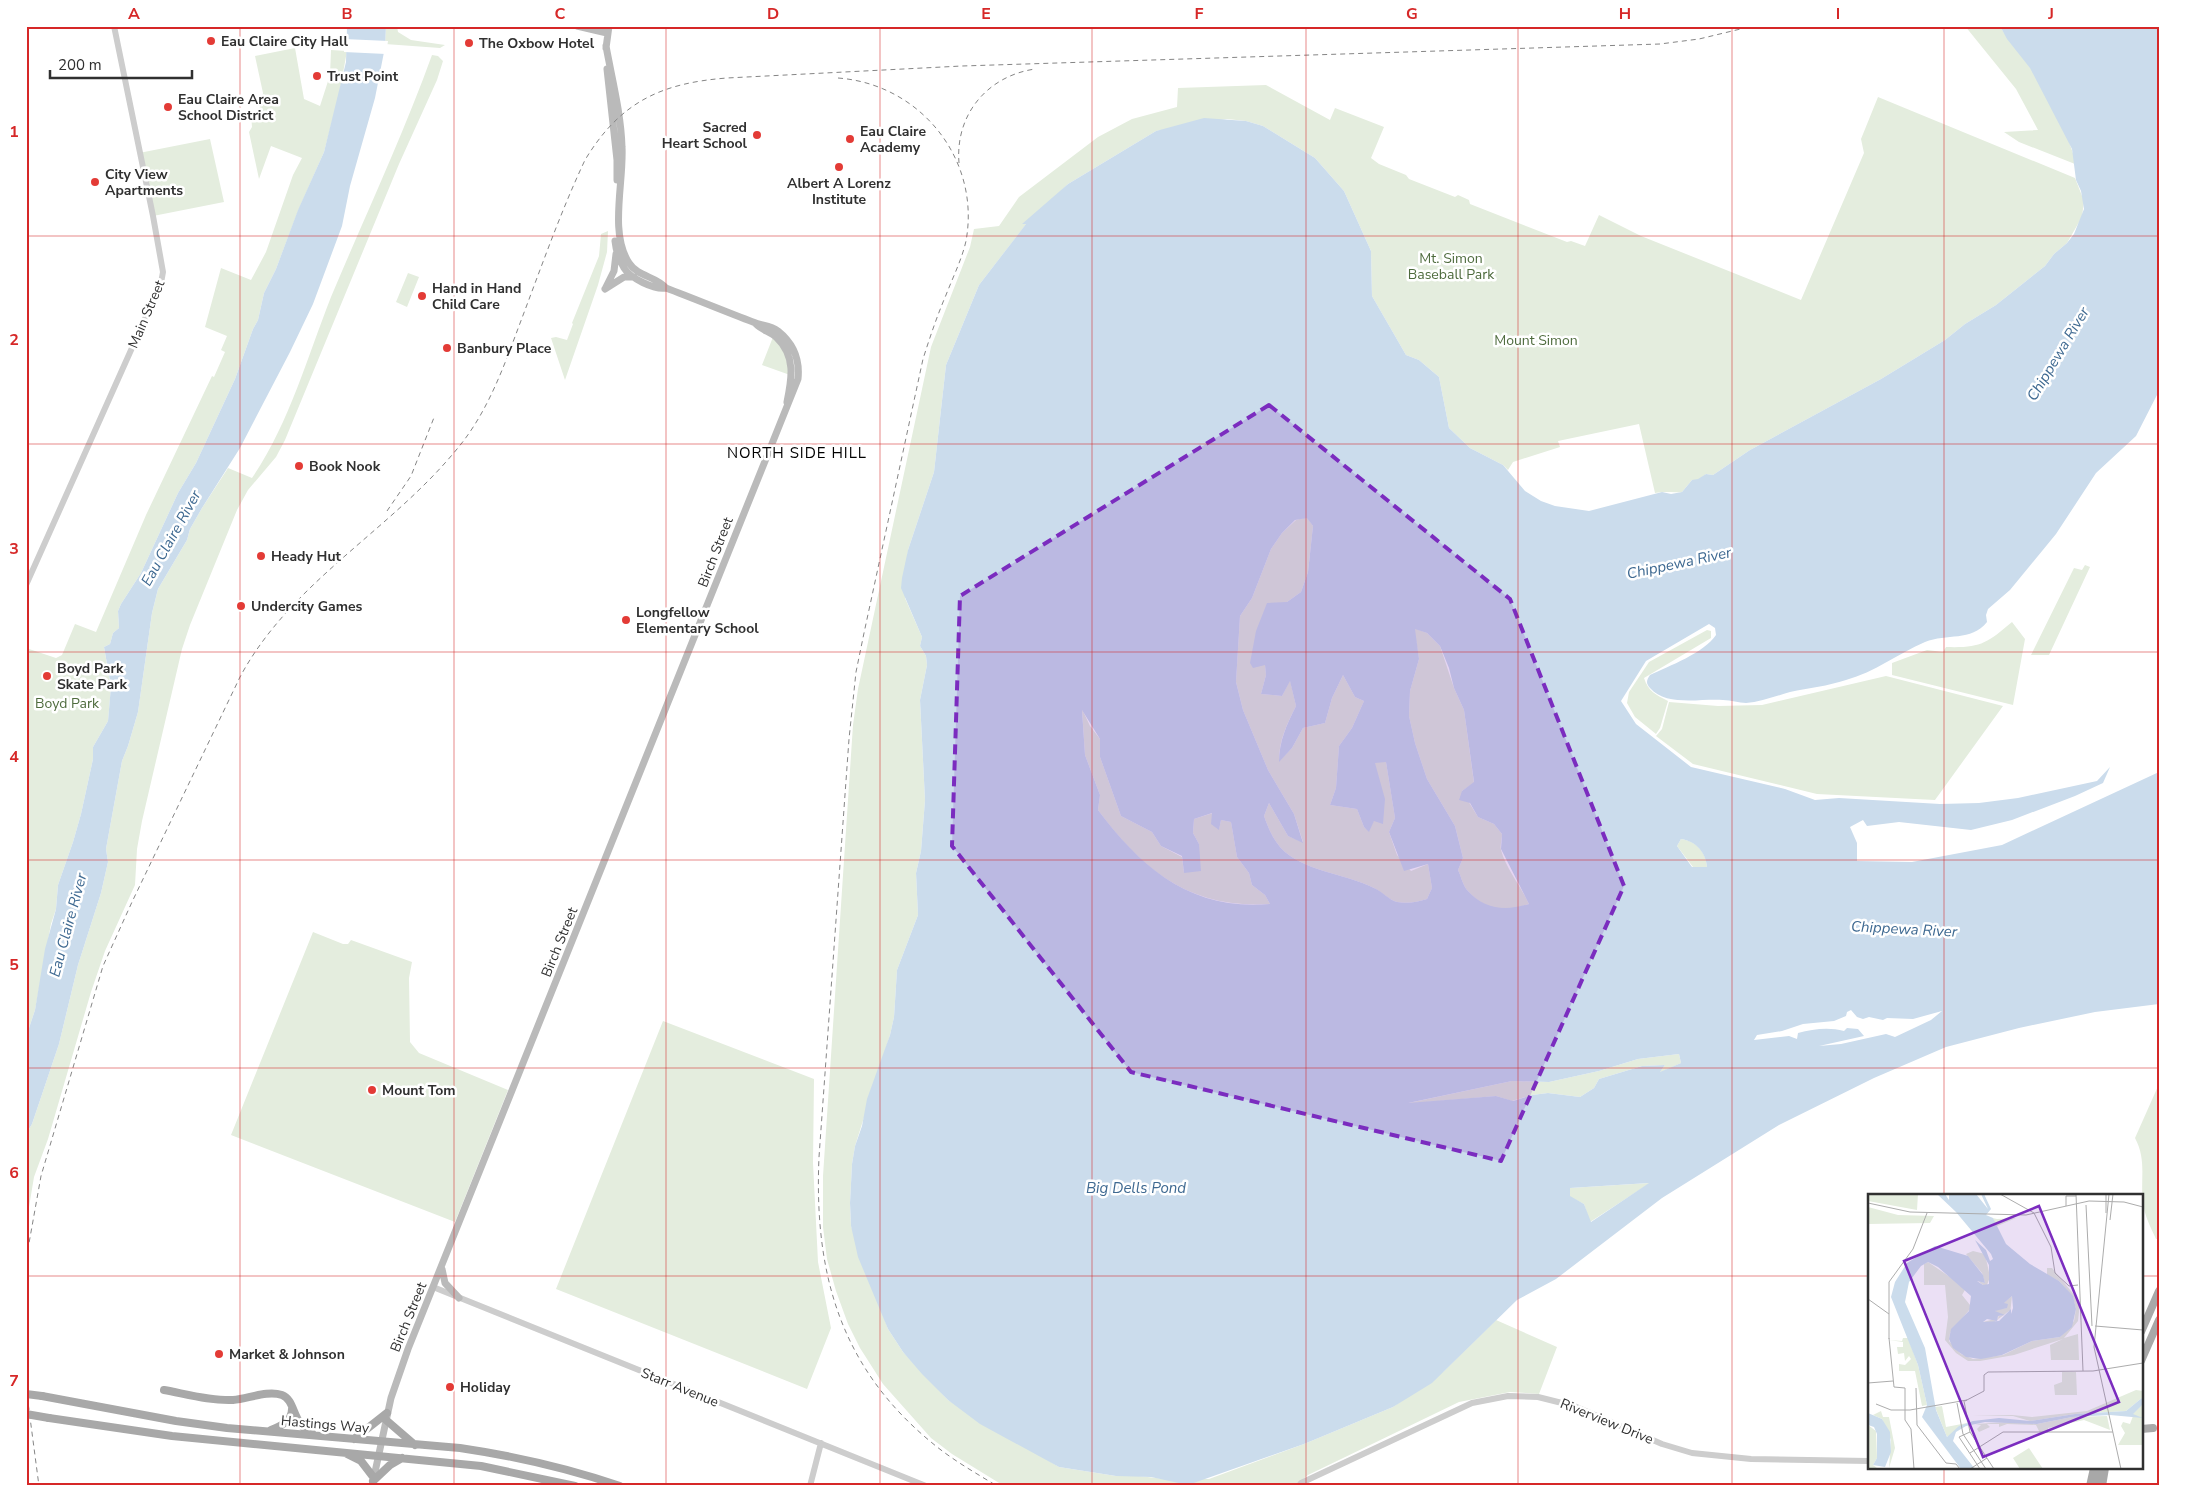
<svg xmlns="http://www.w3.org/2000/svg" width="2185" height="1512" viewBox="0 0 2185 1512" font-family="'Nunito Sans',sans-serif">
	<style>
		.green { fill: #e4edde }
		.water { fill: #cbdcec; fill-rule: evenodd }
		.pier { fill: #fff }
		.lines { fill: none; stroke-linecap: round; stroke-linejoin: round }
		.tertiary { stroke: #cdcdcd; stroke-width: 6 }
		.secondary { stroke: #bababa; stroke-width: 7 }
		.primary { stroke: #a8a8a8; stroke-width: 8 }
		.rail { stroke: #858585; stroke-width: 1; stroke-dasharray: 5 4; stroke-linecap: butt }
		.primary-bridge { stroke: #a8a8a8; stroke-width: 8 }
		.marked { fill: #7b2cbf; fill-opacity: 0.2; stroke: #7b2cbf; stroke-width: 4; stroke-dasharray: 10 6; stroke-linejoin: round }
		.grid { fill: none; stroke: #d62828; stroke-width: 1; stroke-opacity: 0.55 }
		.poi-dot { fill: #e33b36; stroke: #fff; stroke-width: 2 }
		.labels { text-anchor: middle; stroke-width: 5; stroke-linejoin: round; paint-order: stroke }
		.poi-label { font-size: 14px; font-weight: bold; fill: #303030; stroke: #fff; text-anchor: start }
		.park-label { font-size: 14px; fill: #4e6b3d; stroke: #fff }
		.street-label { font-size: 14px; fill: #303030; stroke: #fff }
		.water-label { font-size: 15px; font-style: italic; fill: #3e6991; stroke: #fff }
		.neighbourhood-label { font-size: 15px; letter-spacing: 1px; fill: #000; stroke: #fff }
		.inset-road { fill: none; stroke: #acacac; stroke-width: 1 }
		.view { fill: #7b2cbf; fill-opacity: 0.15; stroke: #7b2cbf; stroke-width: 2.5 }
		.inset-edge { fill: none; stroke: #303030; stroke-width: 2.5 }
		.neatline { fill: none; stroke: #d62828; stroke-width: 2 }
		.grid-label { font-size: 16px; text-anchor: middle; font-weight: bold; fill: #d62828 }
	</style>
	<rect width="100%" height="100%" fill="#fff"/>
	<path class="green" d="M386,26H397L398,32L411,40L445,45L440,48L385,44Z
		M1965,26H2000C2008,41 2020,53 2030,67C2043,86 2074,143 2075,164L2019,142L2004,132L2038,130L2016,89Z
		M295,48L304,99L320,106L330,75L331,50L347,51L339,95L324,152L298,211L276,269L264,293L258,320L253,329L235,379L196,463L178,493L141,573L121,604L118,611L119,628L113,633L110,644L104,647L111,687L108,721L93,747V759L81,814L73,842L58,885L56,909L51,924L35,1010L26,1037V744L29,737L26,734V648L56,658L62,655L75,624L96,632L146,515L212,376L214,377L225,352L221,350L227,336L205,327L221,268L251,280L266,252L293,175L302,158L271,146L259,179L249,132L252,127L251,114L259,111L263,93L255,56Z
		M432,55L438,56L443,61L437,80L399,164L285,440L276,457L248,490L237,510L190,625L182,649L142,821L137,849L135,885L105,951L91,992L48,1139L34,1177L26,1225V1134L32,1124L59,1044L78,965L101,893L108,862L106,849L122,761L128,746L138,712L152,613L158,589L187,540L190,529L202,508L228,468L252,478C289,424 307,358 331,297C365,216 402,138 432,55Z
		M1266,85L1330,120L1335,108L1384,127L1371,158L1379,164L1406,175L1409,179L1455,197L1458,195L1469,200L1470,204L1567,242L1571,241L1585,246L1599,215L1641,236L1801,300L1864,153L1861,139L1878,97L2075,178L2084,201L2082,217L2067,243L2054,254L2045,266L1996,305L1965,324L1945,340L1881,379L1750,450L1713,475L1706,474L1698,480H1692L1682,492C1673,493 1664,491 1655,493L1639,424L1558,441L1560,447L1513,462L1508,470L1503,465L1470,448L1449,428L1439,377L1419,360L1406,355L1376,303L1372,296L1371,251L1344,191L1315,158L1263,126L1246,121L1227,119L1156,131L1068,184L1027,223L979,285L946,365L934,472L908,550L905,598L922,637L920,646L926,656L927,665L920,700L925,800L921,851L916,873L918,915L897,970L894,1017L890,1035L855,1146L852,1164L850,1203L851,1226L888,1329L903,1352L948,1400L1059,1467L1116,1476L1130,1475L1165,1479H1209L1304,1444L1393,1407L1444,1371L1496,1320L1557,1347L1539,1394L1510,1392L1459,1402L1308,1475L1295,1486H1004L952,1454L931,1438L883,1384L860,1348L848,1324L836,1291L827,1259L823,1227V1176L853,725L858,689L931,347L970,247L974,229L999,226L1019,197L1098,137L1132,119L1177,107L1178,88Z
		M210,139L224,202L153,216L139,153Z
		M608,231L607,252L598,285L565,380L551,338L556,337L567,340L573,324L572,323L599,256L601,234Z
		M408,273L419,277L407,307L396,302Z
		M773,337L784,350L790,375L762,365Z
		M1307,517L1313,526L1308,572L1301,592L1287,602L1265,664L1266,675L1261,694L1282,696L1290,680L1296,706C1287,724 1279,740 1279,761L1292,748L1303,728L1325,723L1332,698L1343,675L1355,697L1364,701L1352,728L1339,746L1336,788L1330,805L1357,809L1364,827L1369,831L1374,820L1375,762H1386L1395,818L1389,832L1397,855L1411,871L1428,864L1432,888L1427,899C1417,902 1408,904 1397,902C1389,900 1382,892 1374,888C1346,874 1309,872 1285,852C1274,842 1269,830 1264,816L1269,803L1288,836L1303,842L1294,814L1268,770L1243,710L1236,682L1240,616L1252,598L1271,549L1282,533L1296,520Z
		M2085,565L2090,567L2049,655H2031L2074,568L2082,570Z
		M2012,622L2025,639L2013,705L1892,675V663L1927,650L1943,652L1946,647C1980,648 1986,644 2012,622Z
		M1414,628L1427,633L1440,646L1454,688L1464,710L1474,783L1462,791L1478,817L1494,824L1502,834C1502,839 1500,845 1501,850C1506,869 1521,886 1529,904C1506,912 1485,911 1468,891C1463,886 1461,876 1458,870L1463,858L1455,826L1427,779L1415,743L1409,716L1410,691L1419,659Z
		M1707,630L1711,631V638L1644,678C1648,691 1656,695 1668,701L1660,728L1656,734L1635,717L1627,703L1629,692L1649,662Z
		M1886,676L2003,706L1935,800L1817,794L1693,764L1656,736L1662,729L1669,702L1718,706L1762,705Z
		M1082,709L1090,726L1100,739V757L1121,816L1152,832L1161,846L1182,857L1184,873L1199,844L1193,833L1194,819L1213,813L1219,829L1221,820L1231,822L1237,857L1249,873L1252,885L1265,895L1270,904C1190,909 1143,871 1098,810L1100,795L1085,755Z
		M1681,839C1696,841 1706,852 1707,867H1693L1677,846Z
		M313,932L343,944H348L351,940L412,962L409,978L410,1042L419,1053L508,1090L455,1222L231,1135Z
		M663,1021L814,1079L813,1163L818,1262L831,1328L807,1389L556,1289Z
		M1679,1054L1681,1063L1659,1073L1665,1065L1642,1066L1599,1079L1594,1088L1580,1097L1548,1093L1532,1095L1512,1101L1496,1096L1404,1104L1512,1081L1549,1082L1599,1071L1638,1059Z
		M2159,1084V1239H2156C2151,1228 2144,1215 2143,1202C2140,1178 2147,1161 2135,1138Z
		M1650,1183L1590,1222L1584,1204L1570,1197V1188Z"/>
	<path class="water" d="M347,26H386L385,47L375,98L350,186L342,226L313,304L290,352L240,448L202,508L190,529L187,540L158,589L152,613L138,712L128,746L122,761L106,849L108,862L101,893L78,965L59,1044L32,1124L26,1134V1037L35,1010L45,949L56,909L58,885L73,842L81,814L93,759V747L108,721L111,686L104,647L110,644L113,633L119,628L118,611L121,604L141,573L178,493L196,463L235,379L253,329L258,320L264,293L276,269L298,210L324,152L346,62Z
		M2000,26H2157L2159,34V391L2136,436L2096,473L2056,534L2010,590L1988,609L1986,615L1987,622C1971,642 1947,633 1925,642C1897,654 1875,672 1846,680C1828,686 1809,688 1790,692C1776,696 1760,702 1746,703C1739,703 1731,700 1723,700C1702,698 1666,707 1650,688C1646,683 1646,681 1650,675C1669,666 1704,653 1716,635L1715,628L1709,624L1646,661L1621,701L1636,724L1691,767L1785,789L1815,800L1839,798L1940,804L1979,803L2018,798L2097,781L2110,767L2103,783L2075,796L2012,820L1971,830L1899,822L1867,826L1863,820L1850,827L1857,843V861L1912,862L2002,845L2159,772V1004L2095,1012L2019,1028L1946,1047L1874,1078L1779,1125L1662,1198L1556,1279L1517,1300L1432,1383L1393,1407L1304,1444L1188,1485L1151,1477L1116,1476L1059,1467L980,1424L948,1400L922,1374L903,1352L888,1329L858,1257L851,1226L850,1203L852,1164L855,1146L862,1126L867,1099L890,1035L894,1017L897,970L918,915L916,873L921,851L925,800L920,700L927,665L926,656L920,646L922,637L901,588L902,578L908,550L934,472L946,365L979,285L1026,224H1022L1068,184L1156,131L1204,118L1246,121L1263,126L1315,158L1344,191L1371,251L1372,296L1406,355L1419,360L1439,377L1449,428L1470,448L1503,465L1525,491L1541,501L1555,506L1589,511L1662,492L1671,494L1682,492L1692,480L1698,479L1706,474L1713,475L1750,450L1881,379L1945,340L1965,324L1996,305L2045,266L2054,254L2067,243L2074,234L2084,209L2081,191L2076,180L2072,149L2030,68L2007,39ZM1307,518L1313,526L1308,572L1301,592L1287,602L1267,603L1256,631L1250,663L1253,668L1265,665L1266,675L1261,694L1282,696L1290,681L1296,706C1287,724 1279,741 1279,762L1292,748L1303,728L1325,723L1332,698L1343,675L1355,697L1364,701L1352,728L1339,746L1336,788L1330,805L1357,809L1364,827L1369,832L1374,821L1383,824L1385,799L1375,763L1386,762L1395,818L1389,832L1404,871L1428,864L1432,888L1427,899C1417,902 1408,904 1397,902C1389,900 1382,891 1374,888C1346,874 1309,872 1285,852C1274,842 1269,830 1264,816L1269,803L1288,836L1303,843L1294,814L1268,770L1243,710L1236,682L1240,616L1252,598L1271,549L1282,533L1295,520ZM1415,629L1427,633L1440,646L1449,668L1454,688L1464,710L1474,782L1462,791L1459,800L1470,803L1478,817L1494,824L1502,834L1501,849L1529,904C1506,911 1485,910 1468,891C1463,886 1461,876 1458,870L1463,858L1455,826L1427,779L1415,743L1409,716L1410,691L1419,659ZM1082,710L1100,739V757L1121,816L1152,832L1161,846L1182,856L1184,873L1201,871L1199,844L1193,833L1194,819L1212,813L1211,824L1219,830L1221,820L1231,822L1237,857L1249,873L1252,885L1265,895L1270,904C1192,911 1142,869 1098,810L1100,795L1085,755ZM1681,839C1696,841 1706,853 1707,867H1692L1677,846ZM1851,1010L1857,1017L1863,1019L1869,1017L1883,1020L1887,1018L1913,1019L1942,1011L1931,1020L1895,1037L1886,1034L1841,1044L1819,1046L1864,1036L1858,1029L1847,1028L1844,1031C1829,1027 1813,1029 1798,1033L1797,1039L1789,1036L1754,1040L1757,1035L1782,1031L1803,1024L1834,1021L1846,1016L1847,1012ZM1679,1054L1681,1063L1660,1072L1665,1065L1642,1066L1599,1079L1594,1088L1580,1097L1548,1093L1532,1095L1513,1101L1496,1096L1408,1103L1512,1081L1549,1082L1599,1071L1638,1059ZM1649,1183L1591,1222L1584,1204L1570,1196V1188Z"/>
	<path class="pier" d="M344,39L388,41L386,54L344,52Z"/>
	<g class="lines">
		<path class="tertiary" d="M26,585L161,283L163,272L153,216L114,26
			M433,1287L926,1486
			M810,1486L821,1443
			M1299,1486L1301,1483L1472,1403L1508,1396L1538,1397L1574,1406L1662,1444L1692,1453L1751,1459L1869,1461"/>
		<path class="secondary" d="M577,26L607,33
			M606,48L609,26
			M607,69L617,160V180
			M615,241C616,250 619,260 624,268C630,278 654,290 666,288
			M605,289L614,271L616,254
			M605,289L624,277H634
			M756,324C762,330 770,332 776,337C796,356 792,378 787,402
			M442,1269L445,1283L459,1298
			M372,1486L391,1398L408,1349L798,379C800,360 793,343 778,331C770,325 762,326 753,322C724,311 695,299 666,288C656,276 638,277 629,263C609,232 624,183 622,147C621,113 612,79 606,46"/>
		<path class="primary" d="M2141,1332L2159,1291
			M2141,1361L2159,1320
			M164,1390C186,1394 210,1401 233,1400C248,1399 267,1390 282,1395C296,1400 292,1425 312,1433
			M42,1396L176,1421L227,1428L460,1448C514,1456 567,1468 620,1486
			M49,1418L172,1436L481,1466L575,1486
			M386,1420L415,1445
			M2141,1429L2153,1428
			M271,1430C281,1426 292,1421 292,1409
			M354,1439L387,1413
			M347,1454L361,1461L374,1478
			M373,1481L390,1465L402,1458
			M2090,1486L2094,1468
			M2096,1486L2100,1468
			M2102,1486L2105,1468"/>
		<path class="rail" d="M838,78C920,84 981,159 966,241C962,259 953,277 946,295C937,316 930,337 923,359L864,633L856,672L849,739L819,1157C814,1271 839,1366 931,1442C951,1459 974,1472 997,1486
			M959,163C955,115 987,76 1035,69
			M387,511L411,476L435,415
			M26,1260L41,1176L103,966L132,902L240,677C291,582 390,531 457,449C489,411 505,363 522,318C542,265 561,211 585,160C620,102 661,83 727,78L962,66L1660,44L1699,39L1753,26
			M26,1387L39,1486"/>
		<path class="primary-bridge" d="M26,1394L42,1396
			M26,1414L49,1418"/>
	</g>
	<path class="marked" d="M1269,405L1510,599L1624,886L1501,1161L1131,1072L952,846L960,596Z"/>
	<path class="grid" d="M240,26V1486M454,26V1486M666,26V1486M880,26V1486M1092,26V1486M1306,26V1486M1518,26V1486M1732,26V1486M1944,26V1196M26,236H2159M26,444H2159M26,652H2159M26,860H2159M26,1068H2159M26,1276H1869M2141,1276H2159M1944,1468V1486"/>
	<g class="poi-dot">
		<circle cx="211" cy="41" r="5"/>
		<circle cx="469" cy="43" r="5"/>
		<circle cx="317" cy="76" r="5"/>
		<circle cx="168" cy="107" r="5"/>
		<circle cx="757" cy="135" r="5"/>
		<circle cx="850" cy="139" r="5"/>
		<circle cx="839" cy="167" r="5"/>
		<circle cx="95" cy="182" r="5"/>
		<circle cx="422" cy="296" r="5"/>
		<circle cx="447" cy="348" r="5"/>
		<circle cx="299" cy="466" r="5"/>
		<circle cx="261" cy="556" r="5"/>
		<circle cx="241" cy="606" r="5"/>
		<circle cx="626" cy="620" r="5"/>
		<circle cx="47" cy="676" r="5"/>
		<circle cx="372" cy="1090" r="5"/>
		<circle cx="219" cy="1354" r="5"/>
		<circle cx="450" cy="1387" r="5"/>
	</g>
	<g class="labels">
		<g class="poi-label">
			<text x="221" y="46">Eau Claire City Hall</text>
			<text x="479" y="48">The Oxbow Hotel</text>
			<text x="327" y="81">Trust Point</text>
			<text x="178" y="104">Eau Claire Area<tspan x="178" dy="16">School District</tspan></text>
			<text x="747" y="132" text-anchor="end">Sacred<tspan x="747" dy="16">Heart School</tspan></text>
			<text x="860" y="136">Eau Claire<tspan x="860" dy="16">Academy</tspan></text>
			<text x="105" y="179">City View<tspan x="105" dy="16">Apartments</tspan></text>
			<text x="839" y="188" text-anchor="middle">Albert A Lorenz<tspan x="839" dy="16">Institute</tspan></text>
			<text x="432" y="293">Hand in Hand<tspan x="432" dy="16">Child Care</tspan></text>
			<text x="457" y="353">Banbury Place</text>
			<text x="309" y="471">Book Nook</text>
			<text x="271" y="561">Heady Hut</text>
			<text x="251" y="611">Undercity Games</text>
			<text x="636" y="617">Longfellow<tspan x="636" dy="16">Elementary School</tspan></text>
			<text x="57" y="673">Boyd Park<tspan x="57" dy="16">Skate Park</tspan></text>
			<text x="382" y="1095">Mount Tom</text>
			<text x="229" y="1359">Market &amp; Johnson</text>
			<text x="460" y="1392">Holiday</text>
		</g>
		<g class="park-label">
			<text x="1451" y="263">Mt. Simon<tspan x="1451" dy="16">Baseball Park</tspan></text>
			<text x="1536" y="345">Mount Simon</text>
			<text x="67" y="708">Boyd Park</text>
		</g>
		<g class="street-label">
			<text transform="translate(146 314) rotate(-67)" y="5">Main Street</text>
			<text transform="translate(715 552) rotate(-69)" y="5">Birch Street</text>
			<text transform="translate(559 942) rotate(-68)" y="5">Birch Street</text>
			<text transform="translate(408 1317) rotate(-68)" y="5">Birch Street</text>
			<text transform="translate(680 1387) rotate(22)" y="5">Starr Avenue</text>
			<text transform="translate(1607 1421) rotate(22)" y="5">Riverview Drive</text>
			<text transform="translate(325 1424) rotate(5)" y="5">Hastings Way</text>
		</g>
		<g class="water-label">
			<text transform="translate(2058 354) rotate(-59)" y="5">Chippewa River</text>
			<text transform="translate(171 538) rotate(-61)" y="5">Eau Claire River</text>
			<text transform="translate(1679 563) rotate(-12)" y="5">Chippewa River</text>
			<text transform="translate(68 925) rotate(-75)" y="5">Eau Claire River</text>
			<text transform="translate(1904 929) rotate(3)" y="5">Chippewa River</text>
			<text x="1136" y="1193">Big Dells Pond</text>
		</g>
		<g class="neighbourhood-label">
			<text x="797" y="458">NORTH SIDE HILL</text>
		</g>
	</g>
	<g transform="translate(1868 1194)">
		<rect width="275" height="275" fill="#fff"/>
		<path d="M0,0H50L49,16L0,7ZM0,13L30,21L66,22L62,29L0,30ZM120,23L129,25L148,24L127,33L125,24ZM105,57L117,60L122,83L119,91H115L110,87L117,89L114,79L98,60ZM60,68L98,94L94,101L102,111V115L82,139L81,147L93,160L105,165L135,161L164,147L192,143L206,127L208,115L205,103L191,87L179,81V74H184L212,108L210,127L196,144L210,140L211,166H183L182,151L195,145L146,161L112,167H100L88,159L77,146L80,123L77,91H56V70ZM144,102L142,120L141,117L125,129L115,128L131,124L129,123L134,121L127,118L128,115L139,114L133,111ZM35,144H40L50,171L59,211L54,212L47,177H31V170L37,171L43,165L41,162L37,167L36,159L30,160L29,153H35V148L21,146L34,147ZM194,178H208L209,201H187L186,191L194,188ZM268,196L275,197V203L258,217L207,220L162,227L145,222H104L144,221L164,223L219,217ZM275,210V251H250L257,239L253,232L255,228L262,230L265,222L262,220ZM74,212L78,233L99,229L79,243L67,213ZM13,217L15,223H21L27,254L21,274L23,246L14,225L5,221ZM239,222L242,236L216,226L180,234V239H172L168,231L139,230L131,233V230H119L122,233L111,238L109,235L113,231L107,230L141,228L169,230L204,223ZM0,231L8,237L9,264L5,271L9,274L0,275ZM161,254L175,275H152L145,264Z" fill="#e4edde"/>
		<path d="M69,0H77L81,6V0H108L120,15L113,0H116L123,15L118,21L125,24L138,50L162,70L191,87L205,102L208,115L204,133L192,143L164,147L134,161L113,165L98,163L85,154L81,145L83,135L101,117L103,102L70,73L60,68L53,72L41,88L37,108L57,154L68,216L79,243L91,232L105,227L131,224L162,227L207,220L258,217L275,203V210L265,220L275,224L242,221L204,223L169,230L117,228L98,232L88,238L85,247L107,275H93L54,223L59,211L50,171L23,103L27,88L39,69L67,52L100,62L115,81L117,89L109,87L115,91L121,90V71L107,46L118,56L122,67L125,65L123,60L88,18ZM144,102L145,114L143,120V115L131,127L115,128L119,125L129,127L130,122L137,121L127,117L139,114L140,110L136,109ZM0,219L14,225L22,238L23,258L17,273L5,271L9,264V240L6,233L0,231Z" fill="#cbdcec" fill-rule="evenodd"/>
		<path class="inset-road" d="M132,0L166,19L183,53L187,79L201,92L210,91M208,0L215,177M241,0L226,153L253,275M0,9L42,18L158,21L221,7L256,8L275,13M218,11L224,132M198,12V2H208M238,19V0M242,26L245,0M0,105L21,120V145M21,120V88L45,55L59,19M227,132L275,136M21,144L26,193L37,194V226L43,235L46,275M0,189L25,187M48,194L49,231L78,269L88,270L92,275M96,207L102,238L126,275M97,207L116,197V181L120,178L225,177L275,169M89,209L95,240L118,275M8,210L23,216H42L99,206M102,238L91,243L112,275M102,259L135,238H245M0,275H16M102,275L119,264"/>
		<path class="view" d="M171,12L251,208L115,263L36,67Z"/>
		<rect width="275" height="275" class="inset-edge"/>
	</g>
	<rect width="2185" height="1512" fill="none" stroke="#ffffff" stroke-width="55"/>
	<path d="M50 70v8h142v-8" fill="none" stroke="#303030" stroke-width="2.5"/>
	<text x="58" y="70" font-size="15" fill="#303030" stroke="#ffffff" stroke-width="4" paint-order="stroke">200 m</text>
	<rect x="28" y="28" width="2130" height="1456" class="neatline"/>
	<g class="grid-label">
		<text x="134" y="19">A</text>
		<text x="347" y="19">B</text>
		<text x="560" y="19">C</text>
		<text x="773" y="19">D</text>
		<text x="986" y="19">E</text>
		<text x="1199" y="19">F</text>
		<text x="1412" y="19">G</text>
		<text x="1625" y="19">H</text>
		<text x="1838" y="19">I</text>
		<text x="2051" y="19">J</text>
		<text x="14" y="137">1</text>
		<text x="14" y="345">2</text>
		<text x="14" y="554">3</text>
		<text x="14" y="762">4</text>
		<text x="14" y="970">5</text>
		<text x="14" y="1178">6</text>
		<text x="14" y="1386">7</text>
	</g>
</svg>
